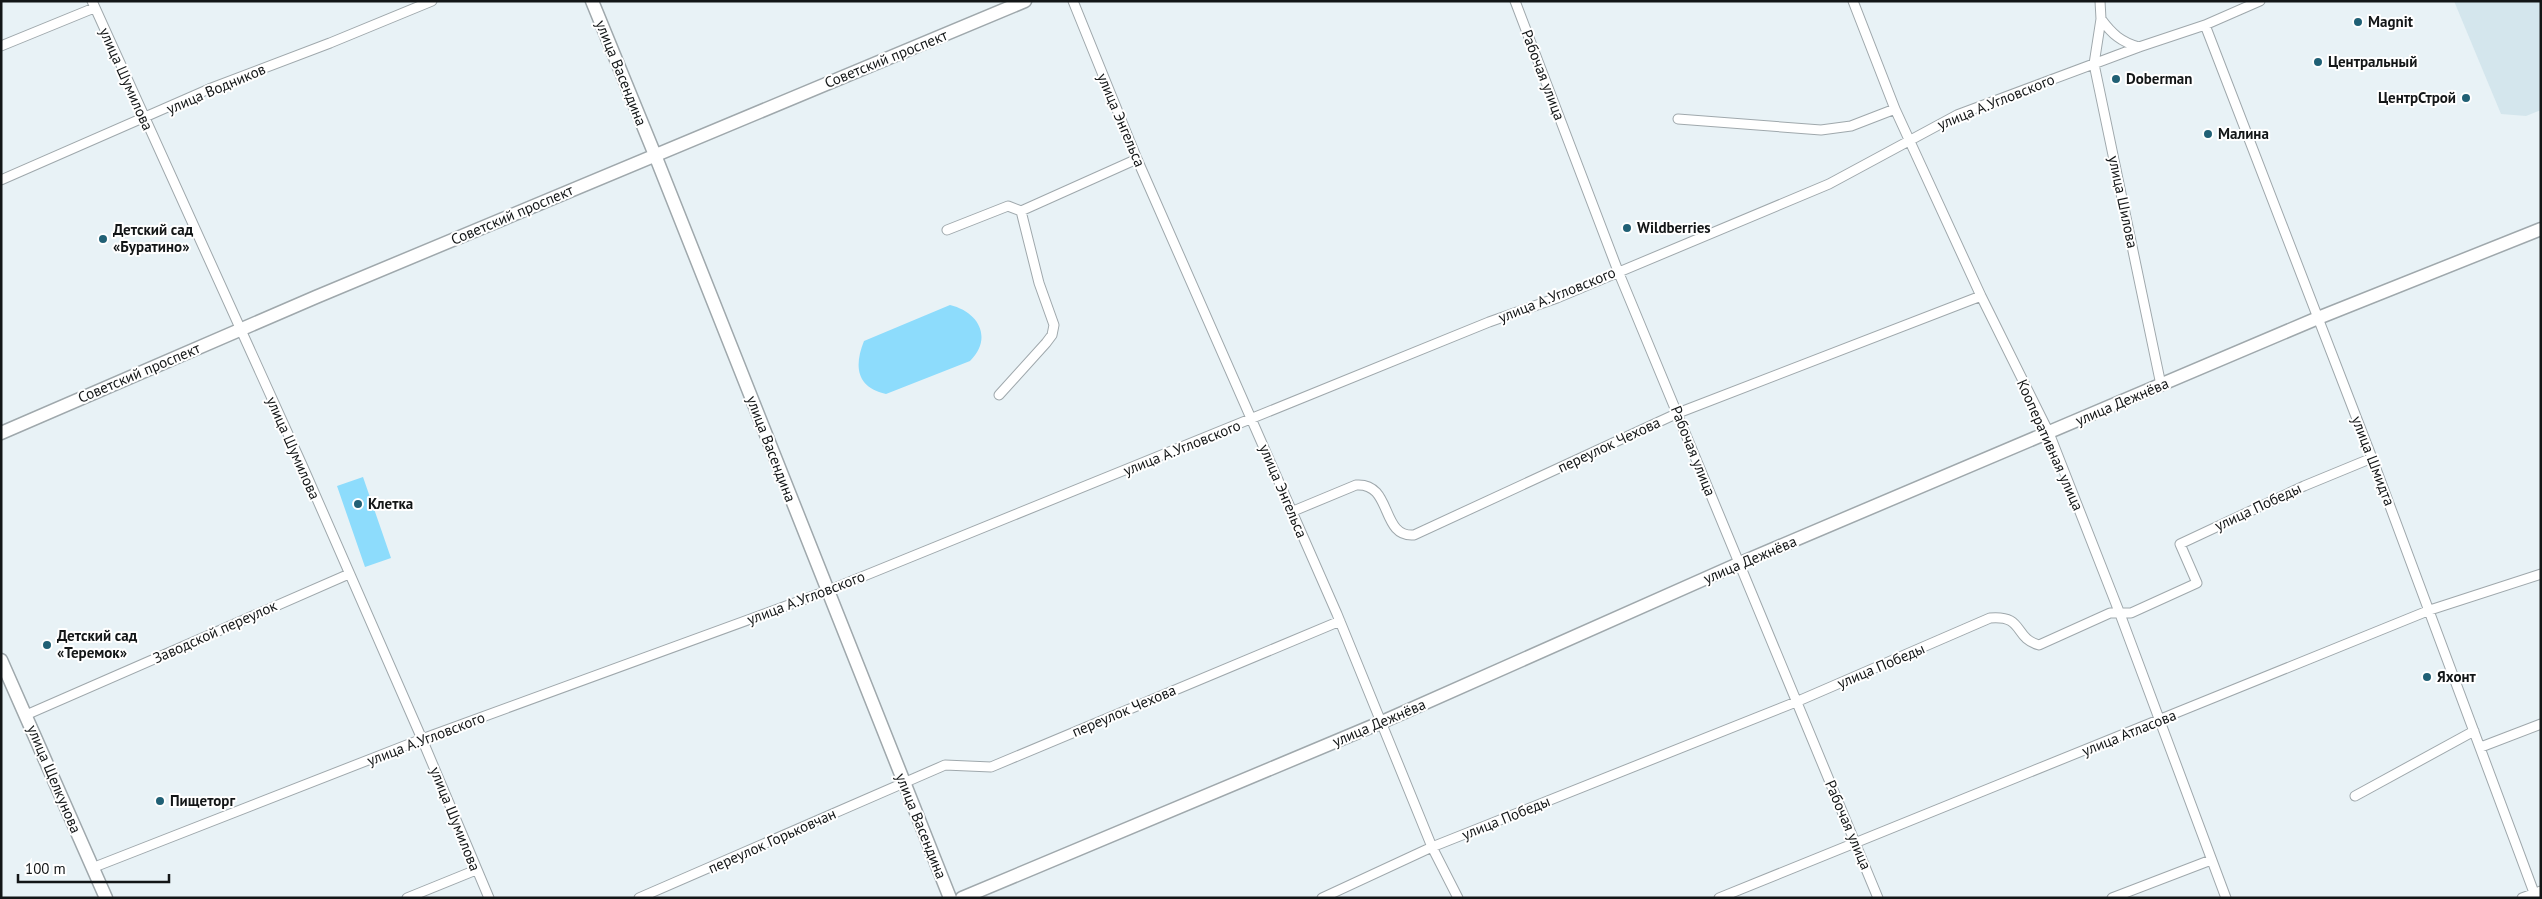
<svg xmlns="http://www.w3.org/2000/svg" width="2542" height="899" viewBox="0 0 2542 899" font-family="'PT Sans',sans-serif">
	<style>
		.built { fill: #d4e6ed }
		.green { fill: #8ddcfc }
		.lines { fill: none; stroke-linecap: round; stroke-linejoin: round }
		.street-casing { stroke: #9fa8ac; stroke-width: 11 }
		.secondary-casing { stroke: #9fa8ac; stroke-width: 15 }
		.street { stroke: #fff; stroke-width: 9 }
		.secondary { stroke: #fff; stroke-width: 12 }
		.poi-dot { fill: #206075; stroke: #fff; stroke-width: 2 }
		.labels { text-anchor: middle; stroke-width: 4; stroke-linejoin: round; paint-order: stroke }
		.poi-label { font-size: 15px; font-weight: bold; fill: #131617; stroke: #fff; text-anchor: start }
		.street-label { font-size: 15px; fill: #131617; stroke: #fff }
	</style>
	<rect width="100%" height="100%" fill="#e8f2f6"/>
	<path class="built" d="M2454,1H2541V110L2526,116L2501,114Z"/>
	<path class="green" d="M950,305C979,312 993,338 970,361L886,394C856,387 854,366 864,341Z
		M363,477L391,558L365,567L337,486Z"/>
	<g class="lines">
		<g class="street-casing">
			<path id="street" d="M92,1L303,467L422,739L489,898
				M1073,1L1137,159L1337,614L1432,847L1458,898
				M1515,1L1618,271L1878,898
				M1853,1L1895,109L1981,296L2049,433L2120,614L2226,898
				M2100,1L2101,19L2094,64L2161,385
				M2101,19C2112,34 2121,42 2139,47
				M2205,25L2372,458L2536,898
				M1,46L94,8
				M1678,119L1821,130L1851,126L1895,109
				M1,180L209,89L330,43L432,1
				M947,230L1008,206L1021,211L1137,159
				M999,395L1046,343L1052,335L1054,325L1039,283L1021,211
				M1291,512L1356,485C1393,482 1380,538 1414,535L1678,413L1981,296
				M26,715L349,574
				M2481,747L2541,724
				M2355,796L2474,731
				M92,868L422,739L827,591L1489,322L1557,298L1829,184L1957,115L2139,47L2205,25L2260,1
				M407,898L476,870
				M639,898L945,765L991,767L1340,621
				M1322,898L1432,847L1796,702L1990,618C2025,615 2013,638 2039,645L2110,613H2131L2197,583L2180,544L2304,486L2372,458
				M1719,898L2430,610L2541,574
				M2112,898L2211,860
				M2522,898L2541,891"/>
		</g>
		<g class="secondary-casing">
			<path id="secondary" d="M592,1L655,155L950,898
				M1,433L316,297L1025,1
				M1,660L106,898
				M962,898L1382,722L1738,564L2318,318L2541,229"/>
		</g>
		<use href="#street" class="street"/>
		<use href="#secondary" class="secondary"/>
	</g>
	<g class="poi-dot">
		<circle cx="2358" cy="22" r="5"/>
		<circle cx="2318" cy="62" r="5"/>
		<circle cx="2116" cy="79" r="5"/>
		<circle cx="2466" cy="98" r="5"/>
		<circle cx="2208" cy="134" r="5"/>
		<circle cx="1627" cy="228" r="5"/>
		<circle cx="103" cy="239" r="5"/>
		<circle cx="358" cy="504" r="5"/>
		<circle cx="47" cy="645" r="5"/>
		<circle cx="2427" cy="677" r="5"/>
		<circle cx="160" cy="801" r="5"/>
	</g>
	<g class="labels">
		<g class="poi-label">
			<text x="2368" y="27">Magnit</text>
			<text x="2328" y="67">Центральный</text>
			<text x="2126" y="84">Doberman</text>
			<text x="2456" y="103" text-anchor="end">ЦентрСтрой</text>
			<text x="2218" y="139">Малина</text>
			<text x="1637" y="233">Wildberries</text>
			<text x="113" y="235">Детский сад<tspan x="113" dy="17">«Буратино»</tspan></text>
			<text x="368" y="509">Клетка</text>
			<text x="57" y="641">Детский сад<tspan x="57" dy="17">«Теремок»</tspan></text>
			<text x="2437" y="682">Яхонт</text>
			<text x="170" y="806">Пищеторг</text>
		</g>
		<g class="street-label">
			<text transform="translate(886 59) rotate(-22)" y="5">Советский проспект</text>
			<text transform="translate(621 73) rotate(68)" y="5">улица Васендина</text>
			<text transform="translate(1543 75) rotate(69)" y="5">Рабочая улица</text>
			<text transform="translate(126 79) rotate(66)" y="5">улица Шумилова</text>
			<text transform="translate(216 89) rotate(-23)" y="5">улица Водников</text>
			<text transform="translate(1996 102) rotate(-22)" y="5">улица А.Угловского</text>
			<text transform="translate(1121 120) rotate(67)" y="5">улица Энгельса</text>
			<text transform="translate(2123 202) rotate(78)" y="5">улица Шилова</text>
			<text transform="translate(512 215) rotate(-23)" y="5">Советский проспект</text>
			<text transform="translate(1557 295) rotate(-22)" y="5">улица А.Угловского</text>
			<text transform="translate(139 373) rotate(-23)" y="5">Советский проспект</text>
			<text transform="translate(2122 402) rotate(-23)" y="5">улица Дежнёва</text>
			<text transform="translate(1609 445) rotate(-25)" y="5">переулок Чехова</text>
			<text transform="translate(2050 445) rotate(66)" y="5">Кооперативная улица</text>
			<text transform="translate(293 448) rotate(66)" y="5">улица Шумилова</text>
			<text transform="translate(1182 448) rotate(-22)" y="5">улица А.Угловского</text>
			<text transform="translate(771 449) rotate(69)" y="5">улица Васендина</text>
			<text transform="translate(1693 451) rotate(68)" y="5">Рабочая улица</text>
			<text transform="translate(2373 461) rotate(69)" y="5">улица Шмидта</text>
			<text transform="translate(1283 491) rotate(67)" y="5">улица Энгельса</text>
			<text transform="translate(2258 507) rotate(-25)" y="5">улица Победы</text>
			<text transform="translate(1750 560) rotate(-23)" y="5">улица Дежнёва</text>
			<text transform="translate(806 598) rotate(-21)" y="5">улица А.Угловского</text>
			<text transform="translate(215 632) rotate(-24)" y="5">Заводской переулок</text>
			<text transform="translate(1881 666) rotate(-23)" y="5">улица Победы</text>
			<text transform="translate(1124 711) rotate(-23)" y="5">переулок Чехова</text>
			<text transform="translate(1379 723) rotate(-23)" y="5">улица Дежнёва</text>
			<text transform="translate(2129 733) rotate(-22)" y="5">улица Атласова</text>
			<text transform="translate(426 739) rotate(-21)" y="5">улица А.Угловского</text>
			<text transform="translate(54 779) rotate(67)" y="5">улица Щелкунова</text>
			<text transform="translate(1506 818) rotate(-22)" y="5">улица Победы</text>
			<text transform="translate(455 819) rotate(68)" y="5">улица Шумилова</text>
			<text transform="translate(1848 825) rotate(67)" y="5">Рабочая улица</text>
			<text transform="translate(921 826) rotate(68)" y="5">улица Васендина</text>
			<text transform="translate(772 841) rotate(-24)" y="5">переулок Горьковчан</text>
		</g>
	</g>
	<rect width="2542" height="899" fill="none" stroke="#131617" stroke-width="5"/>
	<path d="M18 874v8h151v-8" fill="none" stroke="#131617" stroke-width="2.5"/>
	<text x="25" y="874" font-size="15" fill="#131617" stroke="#ffffff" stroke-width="4" paint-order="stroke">100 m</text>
</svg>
